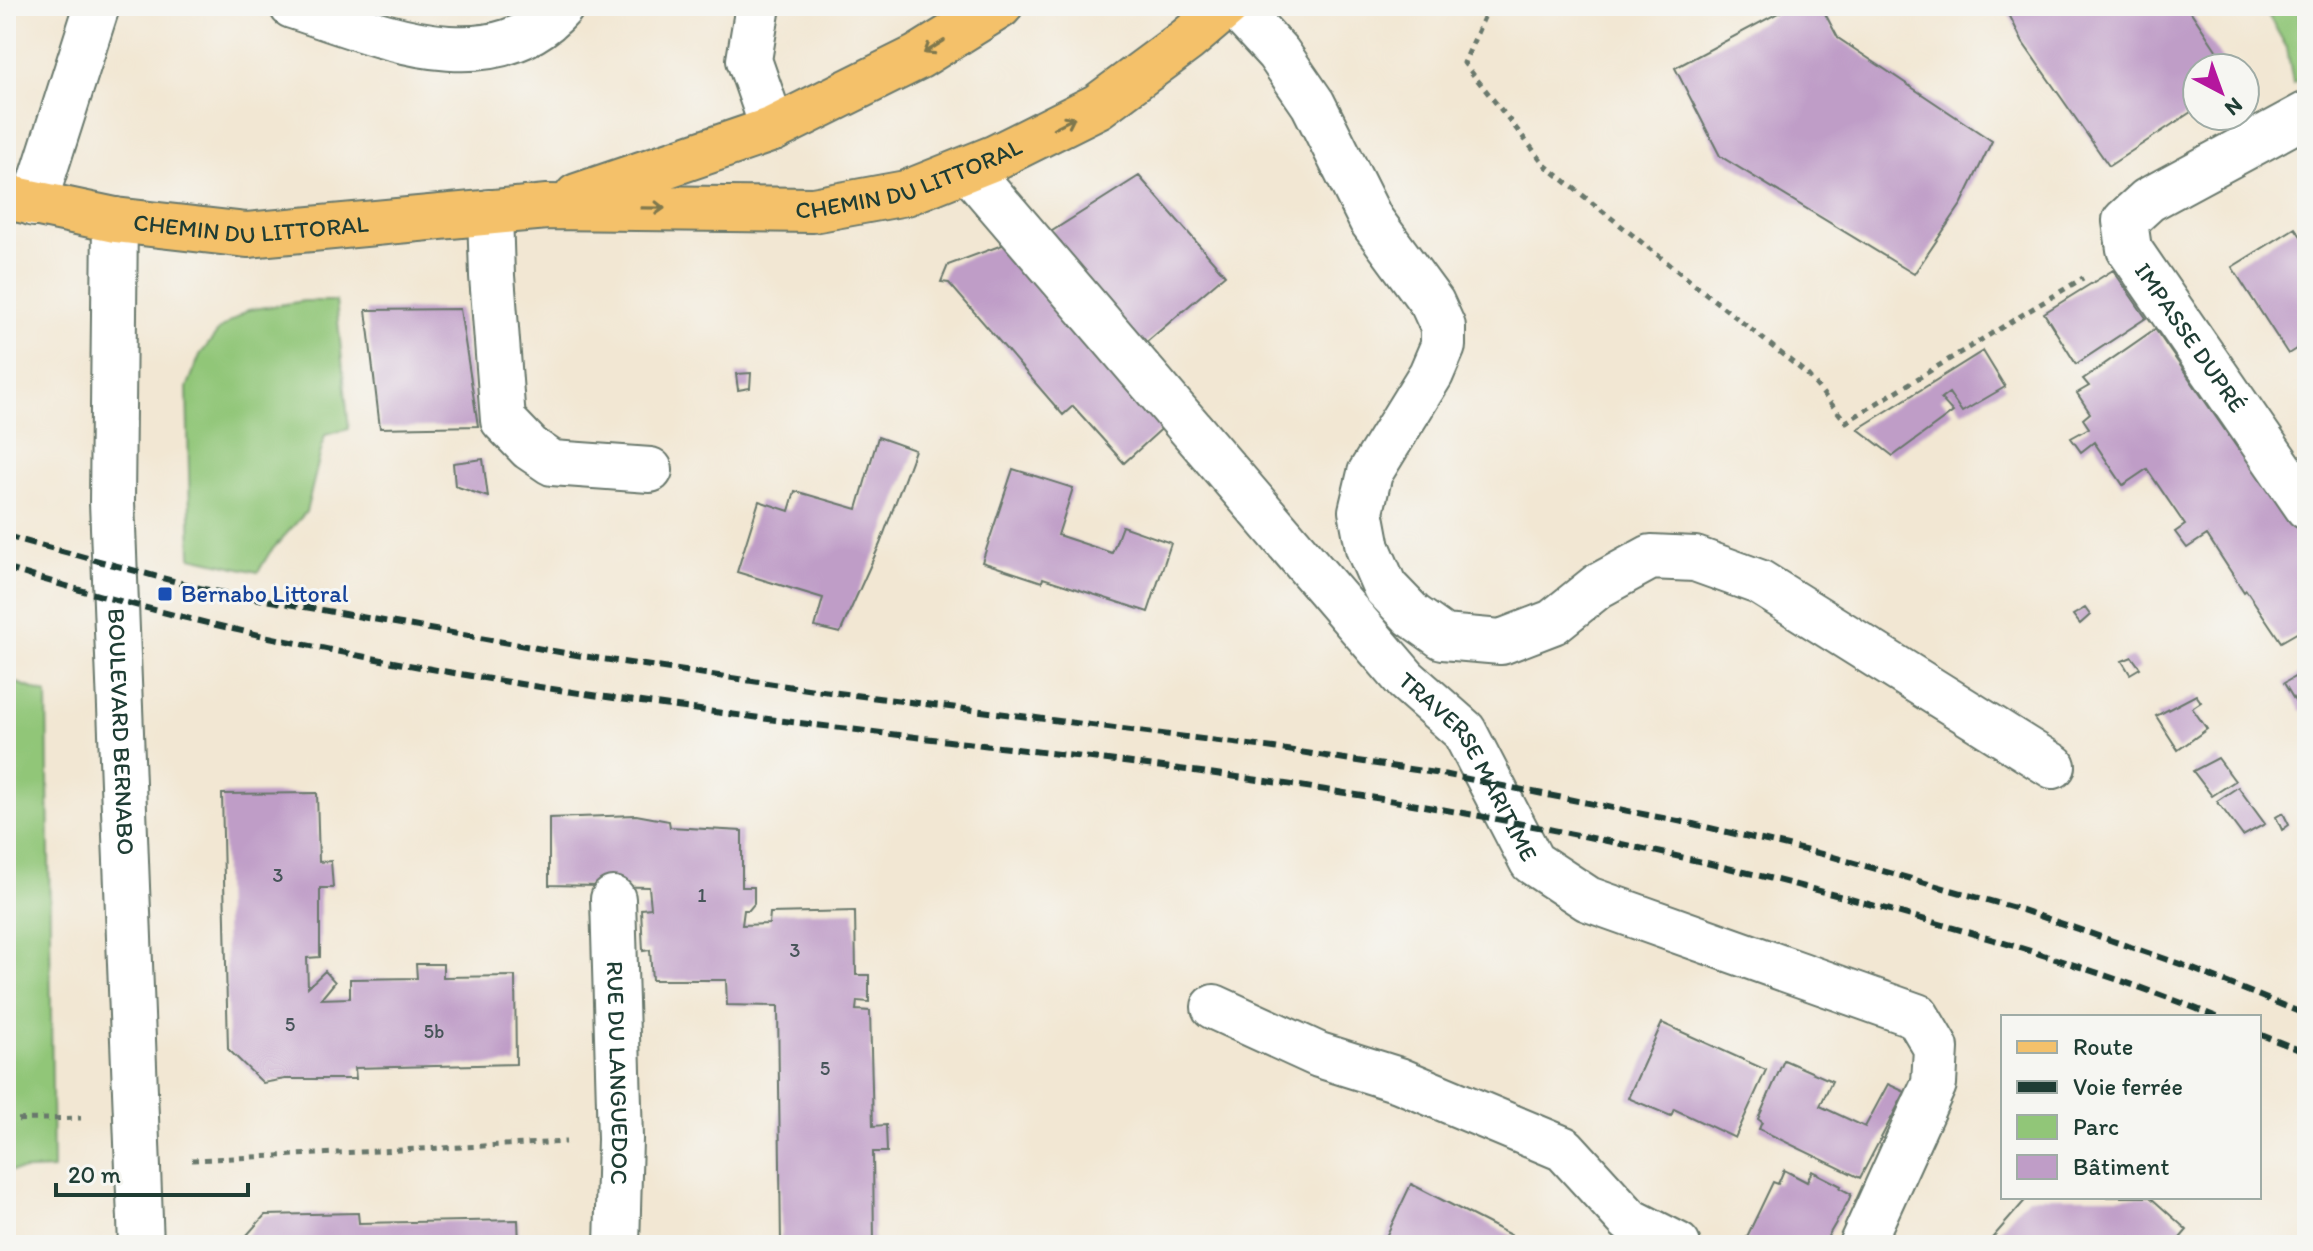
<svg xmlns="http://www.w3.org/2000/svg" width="2313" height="1251" viewBox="0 0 2313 1251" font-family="Itim,sans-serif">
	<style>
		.green { fill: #91c678; stroke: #588256; stroke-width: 2 }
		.building { fill: #bf9dc7 }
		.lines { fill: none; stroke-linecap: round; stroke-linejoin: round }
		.minor-casing { stroke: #69786c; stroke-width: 48 }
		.major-casing { stroke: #69786c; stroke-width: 48 }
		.path { stroke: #69786c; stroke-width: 5; stroke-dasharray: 6 6; stroke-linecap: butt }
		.minor { stroke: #fff; stroke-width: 44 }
		.major { stroke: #f4c16b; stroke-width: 44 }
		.rail { stroke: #1f3d34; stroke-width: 6; stroke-dasharray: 12 6; stroke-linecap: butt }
		.oneway { stroke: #7f784d }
		.transit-dot { fill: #1a4fb4; stroke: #f6f6f2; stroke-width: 3 }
		.labels { text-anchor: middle; stroke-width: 6; stroke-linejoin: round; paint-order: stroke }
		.number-label { font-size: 20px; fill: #475559 }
		.street-label { font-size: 24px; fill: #1f3d34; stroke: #f6f6f2 }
		.transit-label { font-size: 24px; fill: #164399; stroke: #f6f6f2; text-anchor: start }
	</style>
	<rect width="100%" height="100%" fill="#f6f6f2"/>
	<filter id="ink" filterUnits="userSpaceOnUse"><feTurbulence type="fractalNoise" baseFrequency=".0125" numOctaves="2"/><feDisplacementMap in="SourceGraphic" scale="16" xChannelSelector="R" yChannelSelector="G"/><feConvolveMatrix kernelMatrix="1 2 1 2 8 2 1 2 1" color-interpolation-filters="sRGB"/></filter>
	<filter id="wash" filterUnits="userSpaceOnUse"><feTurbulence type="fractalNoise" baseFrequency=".006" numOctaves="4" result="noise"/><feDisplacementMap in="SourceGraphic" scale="32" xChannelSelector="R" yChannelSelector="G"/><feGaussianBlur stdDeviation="1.8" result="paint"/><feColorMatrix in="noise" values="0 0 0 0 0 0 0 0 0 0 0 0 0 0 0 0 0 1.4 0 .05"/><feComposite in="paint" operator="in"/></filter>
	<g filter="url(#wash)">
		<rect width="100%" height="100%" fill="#f2e7d3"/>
		<path class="green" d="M2263,6H2299L2302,79L2293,84L2287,48Z
			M304,301H336L349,429L325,435L306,512L270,552L258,572L191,557L187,388L200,355L220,329L248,310Z
			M6,679L47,694L53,1169L6,1171Z"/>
		<g id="blocks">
			<path class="building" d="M1791,6H1821L1838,38L1992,141L1962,203L1914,274L1720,156L1675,68Z
				M2005,6H2187L2228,68H2197V108L2109,166L2023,43Z
				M1139,176L1225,275L1142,346L1049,233Z
				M2295,228L2307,245V342L2288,354L2232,267Z
				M1005,244L1168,423L1124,463L1073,406L1063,415L949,283L941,282L948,265Z
				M2113,270L2146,318L2076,364L2044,313Z
				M460,309L478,426L380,428L366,310Z
				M2155,329L2238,449L2245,448L2307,537V627L2281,642L2246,590L2244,592L2207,535L2187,548L2175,532L2185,525L2147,469L2123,485L2094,442L2081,452L2071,438L2089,428L2083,419L2090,413L2077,393L2089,386L2083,379Z
				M1983,351L2005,387L1962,412L1949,393L1941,399L1953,412L1893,456L1858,429Z
				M751,373L750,388L738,390L736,374Z
				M878,437L915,450L880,544L840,633L815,627L823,598L737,572L759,501L789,511L795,491L857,509Z
				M483,459L488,497L455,486L453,463Z
				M1013,469L1073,488L1058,535L1112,553L1122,526L1171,543L1148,612L1043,578L1042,582L982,562Z
				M2085,608L2090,615L2080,624L2073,615Z
				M2132,657L2140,668L2130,674L2122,661Z
				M2307,670V709L2301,711L2284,683Z
				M2196,695L2201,702L2192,708L2207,729L2178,750L2156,716Z
				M2218,758L2235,781L2212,796L2193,771Z
				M2238,787L2265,824L2243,836L2217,801Z
				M317,793L319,862L331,861L333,888H320V957L307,958L308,987L325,971L335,982L321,999L350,998V979L417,978L416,964H443V977L515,976L516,1064L355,1068L356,1079H285L263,1083L228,1049L222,794Z
				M2283,813L2289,825L2282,830L2276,817Z
				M636,815L669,821L670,827L742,831V887H754V904L749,910H744L742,925L769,924L770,913L855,911L856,975H869V1002L857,1001L856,1010L870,1011L873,1126L886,1125L887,1152H873L874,1245H781L778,1006L727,1005L726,980H652L650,950L643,951L641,909L651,908L649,887L549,885V818Z
				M1662,1023L1766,1070L1735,1138L1674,1109L1671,1116L1628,1098Z
				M1784,1060L1832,1081L1820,1106L1865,1127L1888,1084L1905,1092L1860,1178L1759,1129L1762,1122L1758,1119Z
				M1784,1170L1807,1182L1812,1171L1841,1186L1840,1188L1851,1194L1848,1202L1823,1245H1743L1773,1182L1778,1184Z
				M1411,1184L1530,1245H1382Z
				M2028,1197H2150L2187,1230L2174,1245H2138L2130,1237L2123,1245H1986Z
				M358,1213L359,1223L518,1220L519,1245H238L265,1215Z"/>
		</g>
	</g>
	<g filter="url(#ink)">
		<use href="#blocks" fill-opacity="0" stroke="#69786c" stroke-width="2"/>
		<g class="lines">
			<g class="minor-casing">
				<g id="minor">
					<path d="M292,6C376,33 491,86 562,6"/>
					<path d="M758,6L749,60L773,129"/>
					<path d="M1235,6L1278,53L1313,104L1371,220L1432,303L1443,327V346L1431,374L1370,473L1361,511L1368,548L1385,587L1412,615L1443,637L1501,642L1553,622L1598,586L1651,557L1695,559L1759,582L2053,766"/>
					<path id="s1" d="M2307,114L2148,200L2125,221L2129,249L2307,507"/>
					<path id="s2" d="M969,170L1406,680L1464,731L1532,862L1588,899L1917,1016L1936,1048L1934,1084L1861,1245"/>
					<path d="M34,204L97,6"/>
					<path d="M490,212L492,276L503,420L530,448L552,463L650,470"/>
					<path id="s3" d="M115,220L112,502L141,1245"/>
					<path id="s4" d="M613,899L620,1139L617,1245"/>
					<path d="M1214,1007L1319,1055L1399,1080L1564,1149L1629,1220L1678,1245"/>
				</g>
			</g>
			<g class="major-casing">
				<g id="major">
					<path d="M577,196L773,129L918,57L1000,6"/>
					<path id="s5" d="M6,197L115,220L247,235L547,207L813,210L906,193L996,157L1098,106L1187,40L1227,6"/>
				</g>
			</g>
			<path class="path" d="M1489,6L1464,63L1546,166L1807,374L1846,422L2083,278
				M6,1120L81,1118
				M192,1160L566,1142"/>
			<use href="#minor" class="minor"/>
			<use href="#major" class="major"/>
			<path class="rail" d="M6,536L203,589L582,656L814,690L1274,748L1448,775L1693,824L1826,855L2022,910L2183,965L2307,1015
				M6,568C367,681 750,716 1124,762C1391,795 1657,843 1915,917C2017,946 2119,977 2217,1017
				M2259,1034L2307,1053"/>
		</g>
		<defs><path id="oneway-shaft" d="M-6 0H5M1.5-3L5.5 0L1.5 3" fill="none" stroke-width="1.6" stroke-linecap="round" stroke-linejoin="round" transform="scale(2)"/></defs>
		<g class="oneway">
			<use href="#oneway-shaft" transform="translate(934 47) rotate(148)"/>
			<use href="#oneway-shaft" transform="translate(1064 123) rotate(-27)"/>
			<use href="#oneway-shaft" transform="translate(653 208) rotate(1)"/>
		</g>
	</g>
	<rect class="transit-dot" x="157" y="586" width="16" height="16" rx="4"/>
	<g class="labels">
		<g class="number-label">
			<text x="278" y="882">3</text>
			<text x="702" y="902">1</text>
			<text x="795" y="957">3</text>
			<text x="290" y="1031">5</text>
			<text x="434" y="1038">5b</text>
			<text x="825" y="1075">5</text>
		</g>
		<g class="street-label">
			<text dy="8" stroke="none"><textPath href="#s5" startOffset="912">CHEMIN DU LITTORAL</textPath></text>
			<text dy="8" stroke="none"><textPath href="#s5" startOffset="248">CHEMIN DU LITTORAL</textPath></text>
			<text dy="8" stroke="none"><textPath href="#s1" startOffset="348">IMPASSE DUPRÉ</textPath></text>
			<text dy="8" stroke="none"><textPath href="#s3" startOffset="512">BOULEVARD BERNABO</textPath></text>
			<text dy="8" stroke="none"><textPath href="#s2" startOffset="780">TRAVERSE MARITIME</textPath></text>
			<text dy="8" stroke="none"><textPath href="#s4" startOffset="174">RUE DU LANGUEDOC</textPath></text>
		</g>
		<g class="transit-label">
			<text x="181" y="602">Bernabo Littoral</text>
		</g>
	</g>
	<rect width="2313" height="1251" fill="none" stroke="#f6f6f2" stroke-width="32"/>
	<rect x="2001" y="1015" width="260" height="184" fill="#f6f6f2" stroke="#a0aca6" stroke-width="2"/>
	<rect x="2017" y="1041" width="40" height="12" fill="#f4c16b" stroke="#a0aca6" stroke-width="2"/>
	<text x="2073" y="1055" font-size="24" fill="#1f3d34">Route</text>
	<rect x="2017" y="1081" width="40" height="12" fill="#1f3d34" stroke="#a0aca6" stroke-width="2"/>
	<text x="2073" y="1095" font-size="24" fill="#1f3d34">Voie ferrée</text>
	<rect x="2017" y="1115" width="40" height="24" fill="#91c678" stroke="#a0aca6" stroke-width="2"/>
	<text x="2073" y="1135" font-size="24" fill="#1f3d34">Parc</text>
	<rect x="2017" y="1155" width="40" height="24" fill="#bf9dc7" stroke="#a0aca6" stroke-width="2"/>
	<text x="2073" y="1175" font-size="24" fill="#1f3d34">Bâtiment</text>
	<g transform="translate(2221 92) rotate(139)"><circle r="38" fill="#f6f6f2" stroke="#a0aca6" stroke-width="2"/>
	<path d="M0-6L14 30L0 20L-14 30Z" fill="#b5179e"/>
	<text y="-12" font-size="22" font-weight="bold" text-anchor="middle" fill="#1f3d34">N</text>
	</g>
	<path d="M56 1183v12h192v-12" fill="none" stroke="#1f3d34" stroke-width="4"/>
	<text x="68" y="1183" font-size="24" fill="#1f3d34" stroke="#f6f6f2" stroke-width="6" paint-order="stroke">20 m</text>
</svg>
